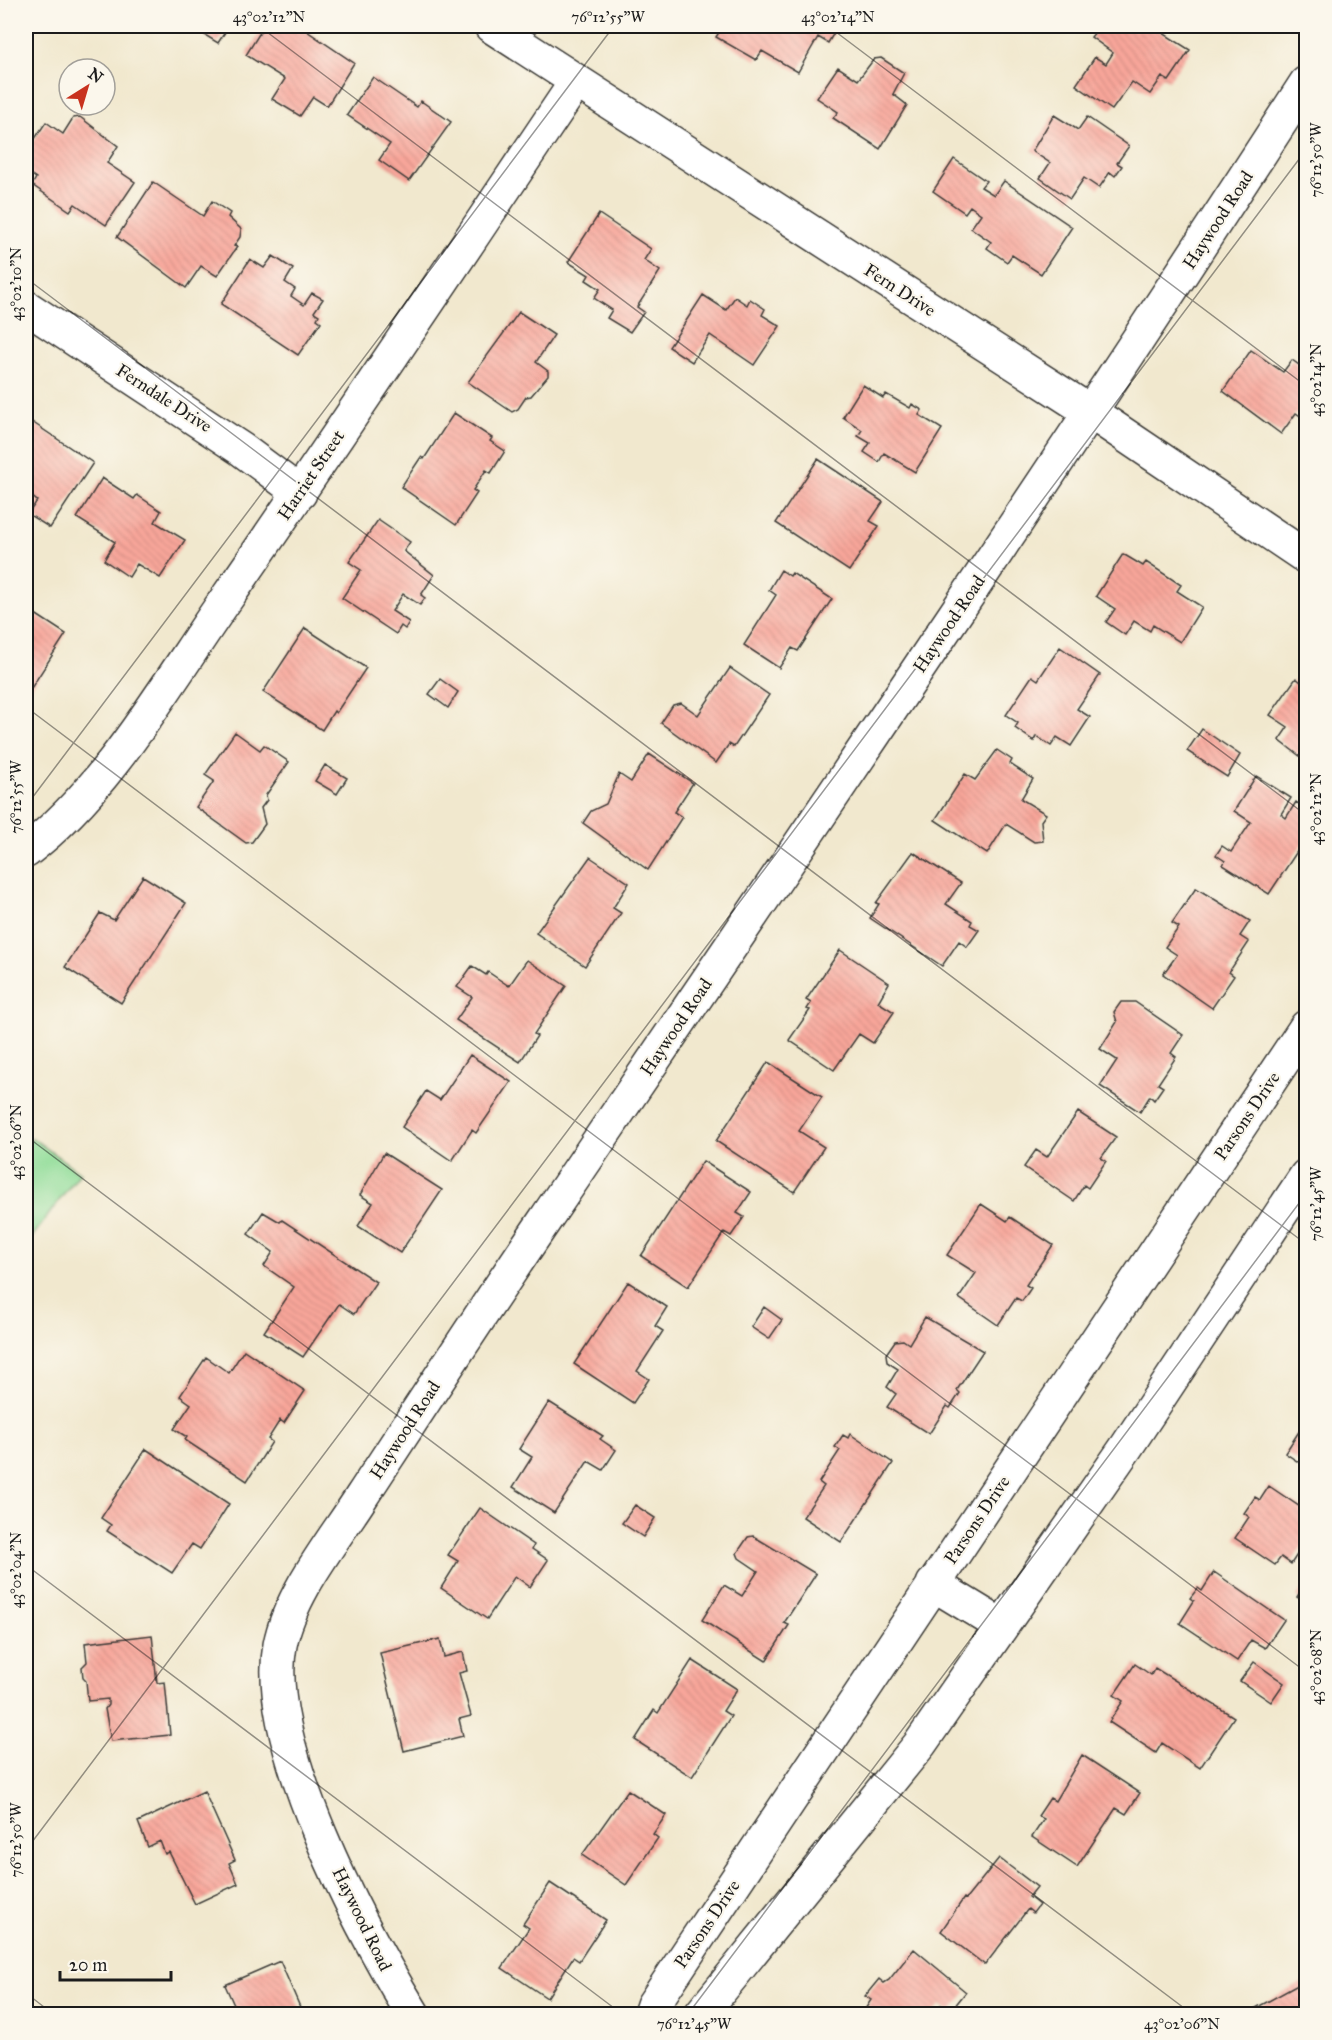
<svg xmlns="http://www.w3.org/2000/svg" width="1332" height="2040" viewBox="0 0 1332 2040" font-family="'IM FELL Great Primer',serif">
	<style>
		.garden { fill: #91dd99; stroke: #567c5a; stroke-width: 1.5 }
		.building { fill: url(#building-back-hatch) }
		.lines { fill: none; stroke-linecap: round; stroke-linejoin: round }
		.minor-casing { stroke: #3c3b37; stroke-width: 36 }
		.minor { stroke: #fff; stroke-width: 33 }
		.ticks { fill: none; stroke: #1c1c1c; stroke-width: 1.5; stroke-opacity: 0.45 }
		.labels { text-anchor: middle; stroke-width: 4.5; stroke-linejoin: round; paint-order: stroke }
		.street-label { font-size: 18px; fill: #1c1c1c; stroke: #fbf7ec }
		.neatline { fill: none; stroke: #1c1c1c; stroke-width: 2 }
		.ticks-label { font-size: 15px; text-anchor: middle; fill: #1c1c1c }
	</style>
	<defs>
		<pattern id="building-back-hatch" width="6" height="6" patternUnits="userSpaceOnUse" patternTransform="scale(1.5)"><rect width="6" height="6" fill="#f8a69a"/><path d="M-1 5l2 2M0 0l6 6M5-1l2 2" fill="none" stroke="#d48e84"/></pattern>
	</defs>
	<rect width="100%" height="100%" fill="#fbf7ec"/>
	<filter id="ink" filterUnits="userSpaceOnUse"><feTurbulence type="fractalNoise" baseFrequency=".0167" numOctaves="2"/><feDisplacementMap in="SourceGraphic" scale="12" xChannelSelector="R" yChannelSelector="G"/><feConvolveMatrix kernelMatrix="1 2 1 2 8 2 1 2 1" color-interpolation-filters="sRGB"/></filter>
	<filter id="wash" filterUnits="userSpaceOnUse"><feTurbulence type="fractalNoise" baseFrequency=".008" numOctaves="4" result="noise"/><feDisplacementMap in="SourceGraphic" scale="24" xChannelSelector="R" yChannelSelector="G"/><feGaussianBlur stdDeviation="1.35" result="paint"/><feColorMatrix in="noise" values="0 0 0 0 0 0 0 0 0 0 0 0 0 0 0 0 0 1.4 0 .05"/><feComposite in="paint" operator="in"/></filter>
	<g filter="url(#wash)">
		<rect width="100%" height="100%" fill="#f1e8ce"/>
		<path class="garden" d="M32,1138L80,1173L26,1245V1146Z"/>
		<g id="blocks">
			<path class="building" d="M190,26H229L218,43Z
				M264,26H306L304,29L354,63L327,106L313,97L300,116L272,99L285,79L246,55Z
				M723,26H838L828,43L818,37L798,72L762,51L756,60L716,37Z
				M1100,26H1129L1136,31L1139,26H1152L1190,50L1169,81L1162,77L1150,94L1132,82L1112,110L1076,85L1095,57L1106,64L1113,53L1091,37Z
				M881,58L904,73L893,94L907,105L880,149L833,118L838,112L817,98L838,67L858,80L874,59Z
				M373,77L417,107L421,101L451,122L409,181L379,160L390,144L347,115Z
				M1054,115L1078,130L1087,117L1129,146L1117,163L1122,166L1115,176L1110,172L1099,188L1084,178L1070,199L1040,178L1050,163L1032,151Z
				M80,117L118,146L107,163L135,182L106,225L75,204L70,211L32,185L36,178L26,171V152L46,122L63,134L73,118Z
				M954,159L986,181L981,187L994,195L1004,181L1072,227L1041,274L1012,255L1007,262L987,248L991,242L971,228L981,214L970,206L965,213L933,191Z
				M153,182L203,216L212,201L230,213L228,217L241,229L240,237L234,246L237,247L217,276L201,266L186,288L117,237Z
				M599,214L651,249L644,260L660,271L637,307L644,312L630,332L607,318L612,310L594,298L600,289L586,280L589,275L568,262Z
				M273,256L293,269L285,282L295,289L291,296L304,305L312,293L323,299L314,312L319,315L317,319L321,322L298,355L221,304L250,259L264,268Z
				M703,295L726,310L735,297L747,305L750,299L765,309L762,315L780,326L754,365L710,335L692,362L669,347Z
				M519,312L554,335L536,362L548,371V376L531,396L526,397L518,409L512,412L468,382Z
				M1251,350L1283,372L1292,360L1306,370V420L1296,413L1281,434L1223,391Z
				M863,385L883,398L886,394L910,408L912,404L922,410L919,415L942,429L915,472L884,453L879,462L864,452L870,443L858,436L862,430L843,417Z
				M454,413L492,438L490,441L505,451L491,473L486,470L473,490L477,493L456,525L401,487L421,457L424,459Z
				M26,418L93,463L50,528L28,514L37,501L30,495L26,502Z
				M818,459L883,502L870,521L879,526L849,571L776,523Z
				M102,478L134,499L137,495L161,511L155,522L185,540L160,578L137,564L129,577L104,560L115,542L77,518Z
				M378,520L410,542L404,551L434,575L421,595L425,598L420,605L403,594L392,611L409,622L405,629L401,626L396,634L342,598L361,570L349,562Z
				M1123,554L1143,566L1146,562L1181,585L1177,591L1202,607L1180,642L1153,625L1150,631L1134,621L1125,635L1106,622L1115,609L1096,596Z
				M781,570L790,576L792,573L832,599L798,651L792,648L779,668L744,645L776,595L769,590Z
				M26,608L66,634L26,696Z
				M305,628L366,668L336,713L334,711L322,730L263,692Z
				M1060,647L1100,675L1077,709L1090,717L1071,746L1057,737L1051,746L1036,736L1034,741L1015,728L1018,723L1006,715L1032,676L1038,680Z
				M730,668L769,695L734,747L729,744L716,763L661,723L673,705L681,703L698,715Z
				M1296,678L1306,686V749L1301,757L1279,740L1288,727L1270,715Z
				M440,679L458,692L448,708L429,694Z
				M1202,729L1240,755L1227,777L1187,751Z
				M235,732L260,750L264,745L289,762L266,795L267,800L261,808L265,824L252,842L246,843L196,807L214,781L205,775Z
				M997,750L1012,760L1010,764L1033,779L1021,799L1046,814L1041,821L1043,841L1034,842L1006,824L987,854L935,820L965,774L975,780Z
				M649,754L693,783L674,812L682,817L648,870L583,823L591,811L606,804L619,774L631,782Z
				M325,765L347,778L337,794L315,781Z
				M1256,776L1291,798L1281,814L1286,818L1296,802L1306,809V838L1269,894L1223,865L1225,861L1216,855L1222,846L1231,852L1251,822L1234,811Z
				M913,852L961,883L946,904L972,921L970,925L979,930L967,947L959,941L942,966L870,918L879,904L876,903Z
				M590,857L629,883L613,908L621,913L585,966L536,933Z
				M143,876L186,903L121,1003L65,967L100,913L114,920Z
				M1196,888L1250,921L1240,936L1249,942L1229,972L1234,976L1212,1008L1163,974L1177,955L1165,947L1179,927L1172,923Z
				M840,950L889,983L878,1002L894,1012L873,1043L859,1034L834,1070L789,1040L810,1010L807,1009L811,1003L806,1000Z
				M527,960L566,986L534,1034L537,1036L520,1062L456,1020L472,997L457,987L472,966L486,975L488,972L509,986Z
				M1121,1002H1135L1183,1035L1171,1053L1176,1057L1158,1084L1163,1087L1154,1100L1150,1096L1140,1112L1100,1086L1117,1060L1100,1049L1117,1022L1114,1012Z
				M470,1055L511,1082L476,1133L472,1130L452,1161L402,1127L426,1091L440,1100Z
				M768,1062L822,1097L799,1131L824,1147L794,1192L716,1141Z
				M1078,1112L1116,1137L1101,1158L1106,1161L1088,1188L1084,1185L1074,1201L1024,1167L1036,1150L1047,1157Z
				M384,1153L442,1190L400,1253L358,1226L373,1203L360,1195Z
				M703,1161L751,1192L737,1213L744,1217L731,1236L724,1232L688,1287L641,1256Z
				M981,1204L1007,1221L1010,1217L1053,1245L1026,1285L1031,1288L1022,1301L1016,1298L998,1325L959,1298L976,1273L947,1255Z
				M263,1212L280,1222L282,1220L376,1282L354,1314L339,1304L303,1357L264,1332L294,1287L264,1266L273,1252L248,1234Z
				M628,1282L667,1307L655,1326L663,1331L637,1371L649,1379L633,1403L574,1364Z
				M764,1307L782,1320L769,1339L751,1327Z
				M925,1317L983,1351L957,1390L960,1393L950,1408L947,1406L929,1434L887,1407L896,1394L887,1387L898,1369L887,1362L886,1354L895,1341L903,1340L909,1344Z
				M244,1350L305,1391L284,1423L280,1420L268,1439L272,1442L247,1481L185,1440L187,1437L174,1429L191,1404L180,1396L206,1357L229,1373Z
				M549,1402L603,1436L600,1439L616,1450L603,1470L588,1461L554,1513L513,1487L532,1457L519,1449Z
				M1304,1424L1306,1426V1467L1285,1453Z
				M850,1434L893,1463L841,1542L803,1517L824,1486L819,1482L840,1450L835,1447L843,1435L848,1438Z
				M146,1449L229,1504L200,1549L192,1544L172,1573L107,1531L111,1525L101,1518Z
				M1269,1486L1306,1511V1545L1304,1544L1291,1564L1281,1557L1275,1565L1235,1538L1249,1517L1244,1513L1255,1497L1260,1500Z
				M635,1505L655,1518L643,1537L622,1523Z
				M480,1508L534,1545L532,1549L548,1560L530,1587L515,1576L487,1619L441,1588L458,1561L448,1555Z
				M753,1536L816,1574L784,1623L789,1625L766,1661L702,1620L724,1585L742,1596L758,1571L739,1558L737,1553L748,1537Z
				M1214,1572L1284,1620L1265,1648L1251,1640L1237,1661L1180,1623L1194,1601L1190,1598L1198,1588L1202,1591Z
				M1306,1582V1603L1297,1597Z
				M152,1635L157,1683L165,1682L170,1735L111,1741L105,1709L108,1705V1699L88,1701L86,1681L83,1678L82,1667L87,1662L85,1643Z
				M440,1639L444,1657L463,1652L467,1671L459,1673L471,1716L459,1719L463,1736L404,1751L380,1653Z
				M692,1660L737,1689L723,1711L731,1716L692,1777L635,1740L654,1710L658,1713Z
				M1254,1662L1284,1683L1271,1702L1240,1681Z
				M1135,1664L1151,1675L1155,1668L1234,1717L1200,1768L1162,1743L1156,1753L1109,1722L1123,1701L1114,1695Z
				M1082,1755L1140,1793L1126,1814L1116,1808L1077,1867L1032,1837L1044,1819L1038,1816L1050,1798L1055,1801Z
				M628,1790L666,1815L653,1834L658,1838L626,1885L582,1855Z
				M204,1791L235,1860L229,1863L238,1884L195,1904L169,1852L165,1854L160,1841L148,1847L138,1822Z
				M999,1858L1037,1887L1029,1897L1039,1905L1033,1913L1028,1909L985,1965L941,1931L964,1898L966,1899Z
				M550,1883L606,1920L579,1961L573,1957L547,1998L502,1968L529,1928L523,1924Z
				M914,1949L966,1992L950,2012L941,2005L933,2014H862L871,2000L865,1996L879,1979L884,1983L889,1980Z
				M280,1961L303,2014H238L225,1985Z
				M1305,1981L1306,2014H1245Z"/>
		</g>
	</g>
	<g filter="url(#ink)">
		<use href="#blocks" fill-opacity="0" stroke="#3c3b37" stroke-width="1.5"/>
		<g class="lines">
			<g class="minor-casing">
				<path id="minor" d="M491,26L1092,413L1306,557
					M26,307L241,449L300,493
					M26,851C107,790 166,685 224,602C343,430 459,256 576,82
					M933,1584L1002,1626
					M413,2014C361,1929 262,1744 280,1645C290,1593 334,1540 362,1496C423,1403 483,1311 545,1220C801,843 1058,466 1306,83
					M650,2014L653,2005L1306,1027
					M701,2014L920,1744L1127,1446L1306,1176"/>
			</g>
			<use href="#minor" class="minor"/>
		</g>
	</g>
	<path class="ticks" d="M259,26L1306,815M828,26L1306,386M26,278L1306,1244M26,707L1306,1672M26,806L614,26M26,1136L1192,2014M26,1565L622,2014M26,1850L1306,150M26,1993L53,2014M688,2014L1306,1194"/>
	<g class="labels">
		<g class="street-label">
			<text transform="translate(1218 220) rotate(-57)" y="6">Haywood Road</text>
			<text transform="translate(900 290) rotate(33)" y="6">Fern Drive</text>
			<text transform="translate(164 398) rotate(33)" y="6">Ferndale Drive</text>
			<text transform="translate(311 475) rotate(-56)" y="6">Harriet Street</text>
			<text transform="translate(949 624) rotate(-56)" y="6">Haywood Road</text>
			<text transform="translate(676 1027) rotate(-56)" y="6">Haywood Road</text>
			<text transform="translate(1247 1116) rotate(-56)" y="6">Parsons Drive</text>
			<text transform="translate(405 1430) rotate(-57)" y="6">Haywood Road</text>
			<text transform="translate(977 1520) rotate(-56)" y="6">Parsons Drive</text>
			<text transform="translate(362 1919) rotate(64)" y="6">Haywood Road</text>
			<text transform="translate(707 1924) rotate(-56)" y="6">Parsons Drive</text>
		</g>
	</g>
	<rect width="1332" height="2040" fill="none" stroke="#fbf7ec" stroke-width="66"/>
	<g transform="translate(87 87) rotate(37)"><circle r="28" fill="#fbf7ec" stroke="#a29f99" stroke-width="1.5"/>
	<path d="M0-4.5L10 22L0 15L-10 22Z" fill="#c8321e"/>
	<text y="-9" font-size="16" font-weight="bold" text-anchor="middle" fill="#1c1c1c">N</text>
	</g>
	<path d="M60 1971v9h111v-9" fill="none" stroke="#1c1c1c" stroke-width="3"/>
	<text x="69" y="1971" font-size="18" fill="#1c1c1c" stroke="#fbf7ec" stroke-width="4.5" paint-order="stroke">20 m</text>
	<rect x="33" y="33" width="1266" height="1974" class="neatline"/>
	<g class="ticks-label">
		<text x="269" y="22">43°02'12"N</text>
		<text x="608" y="22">76°12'55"W</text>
		<text x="838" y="22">43°02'14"N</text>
		<text transform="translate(1316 160) rotate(-90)" y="5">76°12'50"W</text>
		<text transform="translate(16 284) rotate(-90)" y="5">43°02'10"N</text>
		<text transform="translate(1316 380) rotate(-90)" y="5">43°02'14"N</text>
		<text transform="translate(16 797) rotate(-90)" y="5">76°12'55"W</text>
		<text transform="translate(1316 809) rotate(-90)" y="5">43°02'12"N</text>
		<text transform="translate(16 1142) rotate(-90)" y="5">43°02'06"N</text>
		<text transform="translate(1316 1204) rotate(-90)" y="5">76°12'45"W</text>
		<text transform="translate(16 1570) rotate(-90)" y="5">43°02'04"N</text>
		<text transform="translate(1316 1667) rotate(-90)" y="5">43°02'08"N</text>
		<text transform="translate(16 1840) rotate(-90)" y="5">76°12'50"W</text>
		<text x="694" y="2029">76°12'45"W</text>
		<text x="1182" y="2029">43°02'06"N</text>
	</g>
</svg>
